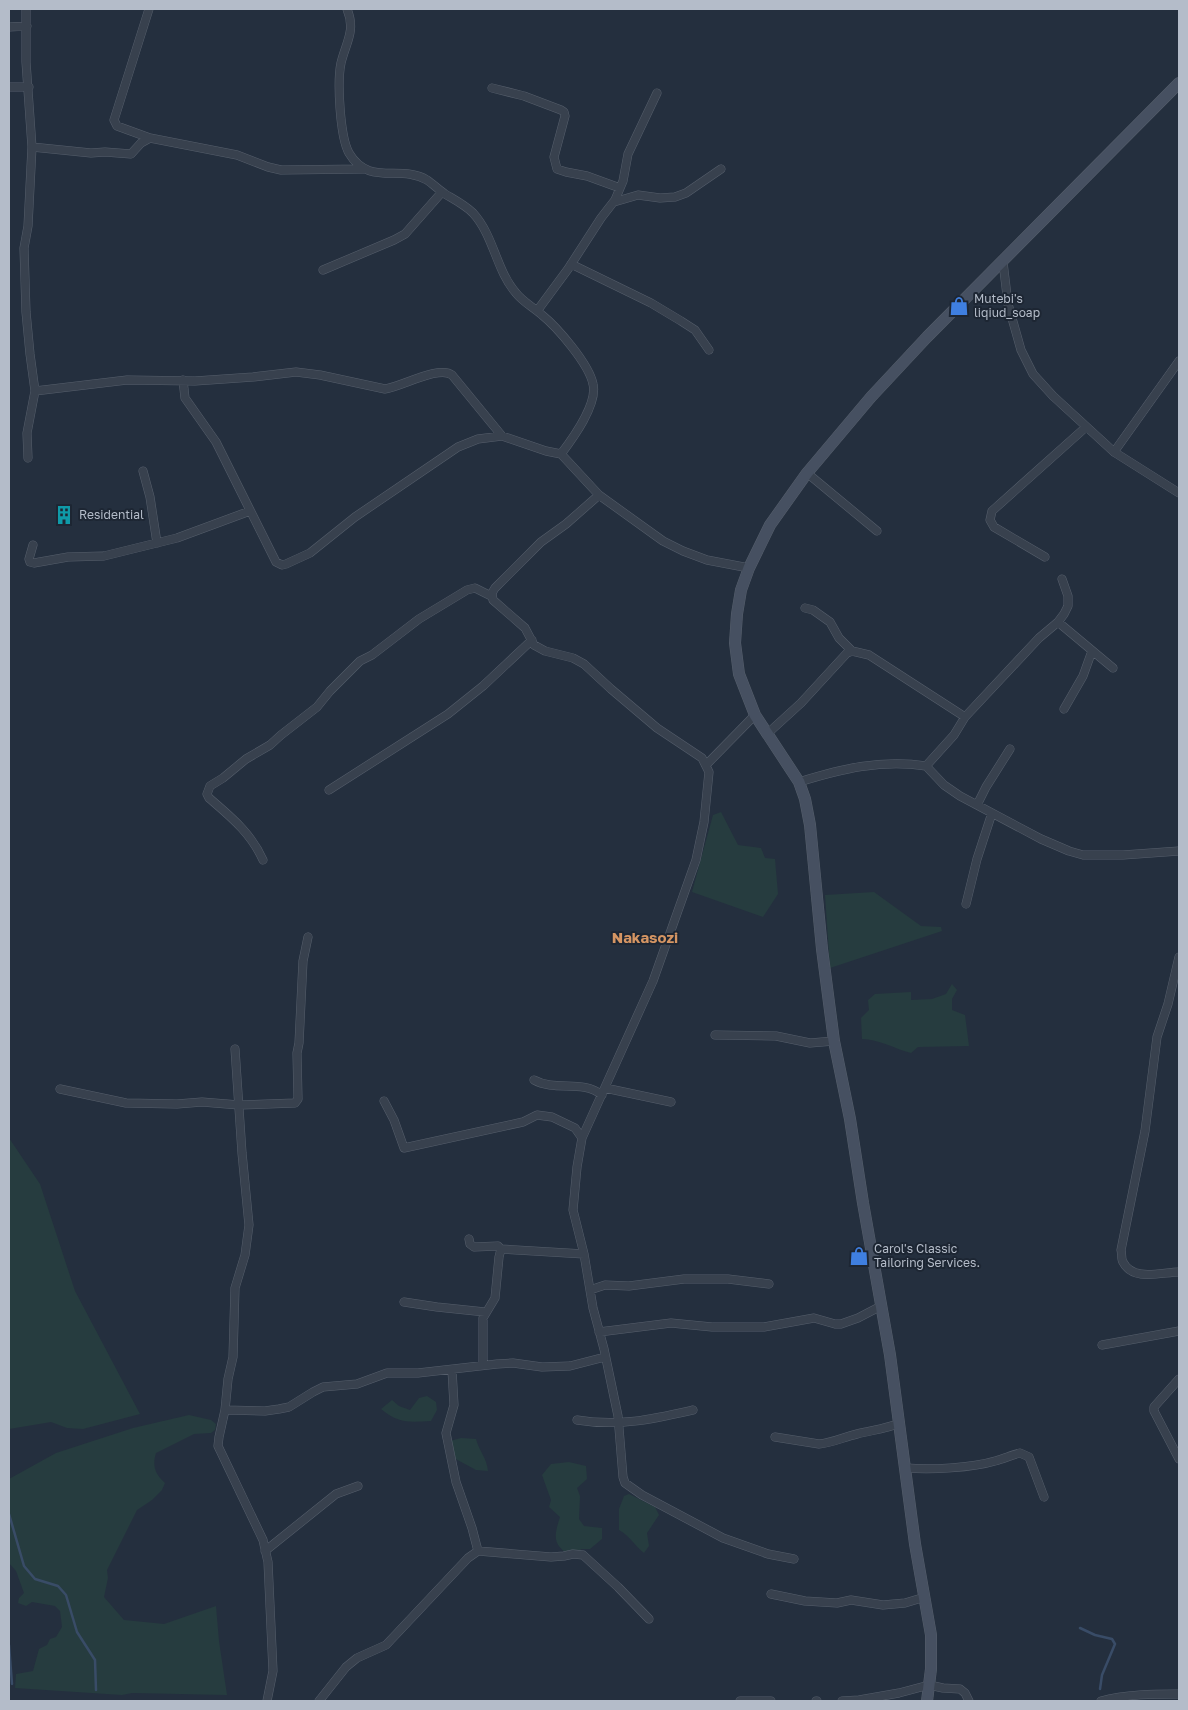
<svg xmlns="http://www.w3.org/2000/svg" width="1188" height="1710" viewBox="0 0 1188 1710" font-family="'Golos Text',sans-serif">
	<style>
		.green { fill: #263c3f }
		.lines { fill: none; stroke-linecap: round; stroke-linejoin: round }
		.stream { stroke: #394c67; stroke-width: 2.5 }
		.street-casing { stroke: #565f6c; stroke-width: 9 }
		.secondary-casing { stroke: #565f6c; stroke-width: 12 }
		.street { stroke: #38414e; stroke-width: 8 }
		.secondary { stroke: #465061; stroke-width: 11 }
		.labels { text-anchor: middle; stroke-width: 4; stroke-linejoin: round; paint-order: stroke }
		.poi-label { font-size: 12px; fill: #b4bcc9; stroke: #1d2633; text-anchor: start }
		.quarter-label { font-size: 15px; font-weight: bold; fill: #d59563; stroke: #1d2633 }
	</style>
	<rect width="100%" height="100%" fill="#242f3e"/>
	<path class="green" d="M721,812L738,845L761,848L765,858L775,859L778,894L763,917L692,892L713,815Z
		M874,892L921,926L941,927L942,931L830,968L825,895Z
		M952,984L957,990L952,999V1010L965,1015L969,1046L918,1047L911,1053C895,1049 879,1039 862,1039L861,1018L869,1010L868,1000L875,994L911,992V1000L932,999L946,994Z
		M9,1138L40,1184L75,1291L140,1414L83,1429L67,1428L51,1422L9,1429Z
		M427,1396L436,1402L437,1410L431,1421C410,1422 399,1424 381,1409L392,1400L399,1406L410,1410L419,1398Z
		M189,1415L211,1420L216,1424L215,1430L211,1433L194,1434L156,1453C152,1466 155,1474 165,1483L162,1490L152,1500L137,1510L107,1570L108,1578L104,1597L124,1620L164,1624L216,1606L219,1641L227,1695L132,1693L122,1695L15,1688L16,1674L33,1671L39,1649L47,1645L50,1639L56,1637L62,1627L60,1611L55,1606L32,1602L26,1606L18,1603L19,1598L24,1593L16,1571L9,1563V1479L56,1453L133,1428Z
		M461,1438L476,1439C479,1451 487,1458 488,1471L476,1470L452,1457L450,1441Z
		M569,1462L586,1466L587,1479L577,1488L580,1496L579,1519L584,1526L602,1528V1539L590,1549H581L578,1557L573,1558C553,1545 553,1539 560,1517L549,1507L551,1500L542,1475L551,1464Z
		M629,1494L655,1507L659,1515L647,1533L649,1546L644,1553C635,1546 629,1535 619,1530V1509L624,1496Z"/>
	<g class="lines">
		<path class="stream" d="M9,1514L24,1566L35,1579L58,1586L66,1595L77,1632L95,1660L96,1690
			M1080,1628L1095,1635L1112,1639L1115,1644L1102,1675L1100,1689
			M9,1645L12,1684"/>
		<g class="street-casing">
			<path id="street" d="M26,9V62L32,147L28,226L24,248L26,312L30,354L35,391L27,433L28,458
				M149,9L114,120L117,126L150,138
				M347,9C356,31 346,42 341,63C337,82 340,137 349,153C369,187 400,164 427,180C433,184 439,190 445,194C455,200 465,205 473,213C494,236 496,270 516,293C523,302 533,307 542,315C557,327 589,364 593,384C598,404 573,438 561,454
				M9,27L27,26
				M9,87H29
				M492,88L524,96L561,110L564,112L565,116L554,157L557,169L566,172L587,176L620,188
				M32,147L91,153L105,152L131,154L141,143L150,138L237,155L268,167L281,170L363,169
				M614,202L638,195L660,198L675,197L686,193L721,169
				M1003,262L1008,304L1021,350L1033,374L1053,396L1114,452L1179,493
				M571,264L651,303L681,321L695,330L709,350
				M323,270L394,240L405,234L442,192
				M537,311L568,269L601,218L615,200L623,181L628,154L657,93
				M183,380L185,398L216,442L276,562L282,565L286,564L310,553L355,517L458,447L478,439L502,436L546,451L561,454L599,495L663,541L683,551L707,560L749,568
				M35,391L127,380L195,381L253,377L296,372L320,375L385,389C401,387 439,365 452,375L502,436
				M1114,452L1179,361
				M143,471L150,497L157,543
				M807,473L877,531
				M599,495L566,524L541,542L495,588L492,593L493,600L525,628L534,645L545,651L573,658L584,664L611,689L657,728L702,758L709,772L704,822L696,860L653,981L582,1138L577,1167L573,1210L584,1254L593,1308L604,1349L618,1416L623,1477L625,1483L642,1495L723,1538L768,1554L794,1559
				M33,545L29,559L30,562L34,563L68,557L104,556L177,538L250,511
				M1045,557L994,527L990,520L992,511L1086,427
				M805,608L813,610L830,622L839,638L852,651
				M1058,622L1113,668
				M1064,709L1083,676L1092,651
				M767,734L801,703L847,653L852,651L869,655L965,717
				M706,765L755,715
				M926,766L954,735L965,717L1039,638L1058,622L1064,614L1068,606V596L1062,579
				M799,782C841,769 881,759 926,766L944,785L960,796L1041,839L1069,851L1083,855H1123L1179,851
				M329,790L448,714L483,686L532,640
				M977,805L986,787L1010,749
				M263,860C251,833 231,817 209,798L207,794L210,786L223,778L246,759L270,745L281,735L317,707L330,691L360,661L372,655L419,619L467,590L475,588L491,596
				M966,904L977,859L992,813
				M1179,957L1168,1004L1157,1037L1145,1131L1121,1250C1122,1253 1121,1259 1123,1262C1133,1282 1162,1272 1179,1272
				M715,1035L776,1036L810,1043L834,1041
				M534,1080C556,1092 582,1079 602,1095
				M605,1088L671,1102
				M60,1089L126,1103L177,1104L202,1102L239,1105L295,1103L298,1099L297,1053L299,1043L303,961L308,937
				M384,1101L394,1120L404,1148L523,1122L537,1115L552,1117L575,1128L582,1138
				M469,1239L470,1244L474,1247L498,1246L501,1249L584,1254
				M590,1290L605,1285L629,1286L684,1279H728L769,1284
				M404,1302L437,1307L485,1312
				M599,1332L671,1323L712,1327H764L814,1318L835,1324H841L858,1318L881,1306
				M1102,1345L1179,1331
				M483,1365V1318L495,1298L499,1257L501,1249
				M452,1370L454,1405L446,1433L456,1482L472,1528L478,1551
				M1179,1379L1154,1407V1411L1179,1459
				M225,1410L228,1379L233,1357L235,1288L245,1255L249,1225L242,1153L235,1049
				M577,1420C619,1427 653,1419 693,1410
				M775,1437L819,1444C832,1443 844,1437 857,1434C873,1430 885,1429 900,1423
				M906,1468C930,1470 972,1468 995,1461C1003,1459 1012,1455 1020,1453L1029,1457L1044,1497
				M265,1551L336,1494L358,1486
				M771,1594L805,1601L837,1603L851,1600L883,1605L905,1603L925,1597
				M267,1701L273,1671L268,1562L263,1540L218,1446L219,1437L225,1410L265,1411L279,1409L289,1407L313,1392L323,1387L357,1384L387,1373H418L497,1364L513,1363L542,1367L570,1366L605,1357
				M319,1701L346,1667L357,1658L386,1645L468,1558L478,1551L551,1557L564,1556L573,1554L583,1555L618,1587L649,1619
				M740,1701H771
				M816,1701H817
				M842,1701L859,1700L899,1693L929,1685L943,1688L960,1689L965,1693L969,1701
				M1101,1701C1126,1694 1154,1694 1179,1694"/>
		</g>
		<g class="secondary-casing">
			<path id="secondary" d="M927,1701L931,1669V1635L915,1544L890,1355L863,1203L850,1119L834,1041L822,949L810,825L805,799L799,782L755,715L739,674L735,643L737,614L741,590L749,568L770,525L807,473L871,397L927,337L1179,83"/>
		</g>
		<use href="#street" class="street"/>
		<use href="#secondary" class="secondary"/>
	</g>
	<defs>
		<g id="shop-bare" transform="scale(1.5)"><path d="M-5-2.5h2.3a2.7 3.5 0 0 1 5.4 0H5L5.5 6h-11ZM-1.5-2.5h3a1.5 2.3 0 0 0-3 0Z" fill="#3f7fe0" stroke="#1d2633" stroke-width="2.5" paint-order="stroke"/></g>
		<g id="building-bare" transform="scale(1.5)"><path d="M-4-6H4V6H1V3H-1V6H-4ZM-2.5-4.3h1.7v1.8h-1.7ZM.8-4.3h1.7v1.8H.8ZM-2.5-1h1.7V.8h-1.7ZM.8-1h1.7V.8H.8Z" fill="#0f9aa8" stroke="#1d2633" stroke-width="2.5" paint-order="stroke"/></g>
	</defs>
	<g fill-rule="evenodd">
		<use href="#shop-bare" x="959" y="306"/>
		<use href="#building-bare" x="64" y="515"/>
		<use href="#shop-bare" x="859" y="1256"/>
	</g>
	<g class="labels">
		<g class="poi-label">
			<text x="974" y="303">Mutebi's<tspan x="974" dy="14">liqiud_soap</tspan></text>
			<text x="79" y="519">Residential</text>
			<text x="874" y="1253">Carol's Classic<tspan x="874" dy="14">Tailoring Services.</tspan></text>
		</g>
		<g class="quarter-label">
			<text x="645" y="943">Nakasozi</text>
		</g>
	</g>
	<rect width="1188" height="1710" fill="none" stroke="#b4bcc9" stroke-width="20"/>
</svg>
